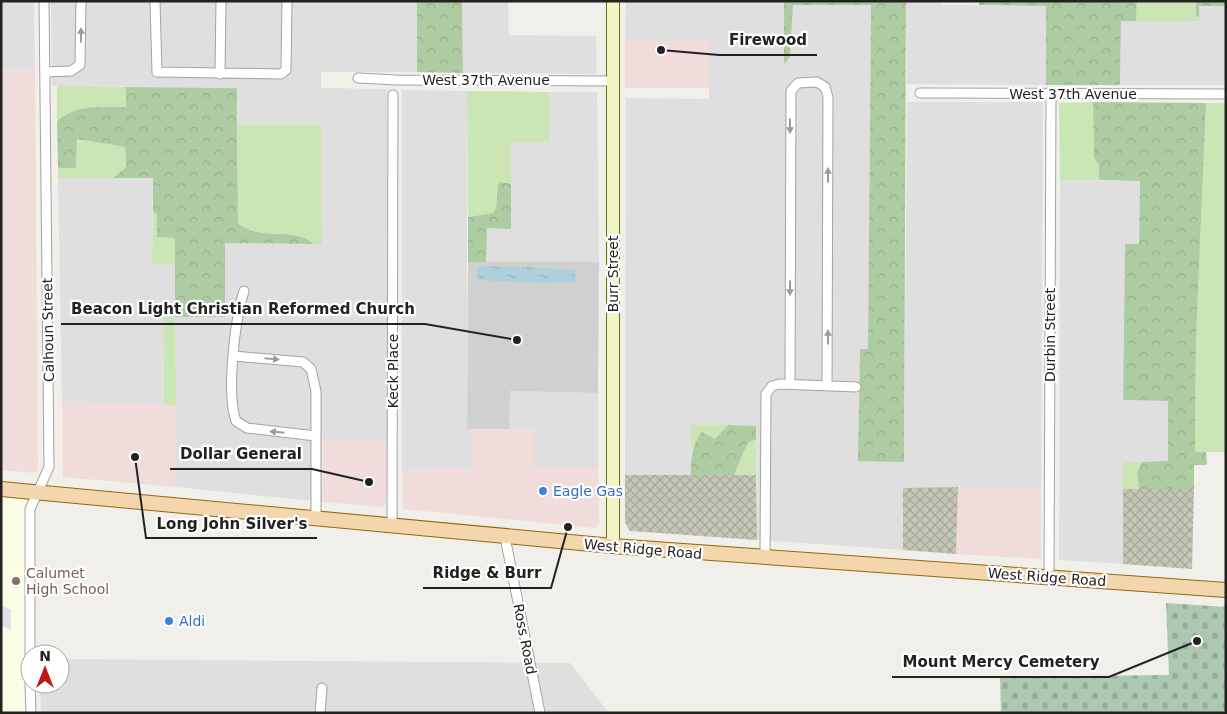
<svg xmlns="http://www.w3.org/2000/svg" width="1227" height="714" viewBox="0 0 1227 714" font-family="'DejaVu Sans',sans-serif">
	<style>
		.residential { fill: #e0dfdf }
		.commercial { fill: #f0dcdb }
		.education { fill: #fcfde7 }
		.religious { fill: #d0d0d0 }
		.construction { fill: url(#construction-cross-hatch) }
		.grass { fill: #cce5b5 }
		.forest { fill: url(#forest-crowns) }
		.cemetery { fill: url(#cemetery-stones) }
		.parking { fill: #e2e2e2 }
		.water { fill: url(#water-ripples) }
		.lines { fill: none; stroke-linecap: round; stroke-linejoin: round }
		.stream { stroke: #afcfda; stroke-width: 3 }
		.street-casing { stroke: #a3a3a3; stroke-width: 11 }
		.secondary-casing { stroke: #657110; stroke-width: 14 }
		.primary-casing { stroke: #91680f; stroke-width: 16 }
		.street { stroke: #fff; stroke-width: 9 }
		.secondary { stroke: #f1f4c4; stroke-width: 12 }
		.primary { stroke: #f4d6ac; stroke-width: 14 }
		.oneway { fill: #9c9c9c }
		.shop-dot { fill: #3f7fe0; stroke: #fff; stroke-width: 2 }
		.education-dot { fill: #8d6e63; stroke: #fff; stroke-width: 2 }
		.labels { text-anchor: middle; stroke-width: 4.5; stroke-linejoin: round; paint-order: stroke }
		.street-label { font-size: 14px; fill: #222; stroke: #fff }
		.shop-label { font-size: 14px; fill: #366cbe; stroke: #fff; text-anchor: start }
		.education-label { font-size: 14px; fill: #785e54; stroke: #fff; text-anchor: start }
		.leader { fill: none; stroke: #222; stroke-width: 2 }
		.callout-dot { fill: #222; stroke: #fff; stroke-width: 2 }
		.callout-label { font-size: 15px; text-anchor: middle; font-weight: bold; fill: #222; stroke: #fff; stroke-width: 4.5; stroke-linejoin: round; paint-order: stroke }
	</style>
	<defs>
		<pattern id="construction-cross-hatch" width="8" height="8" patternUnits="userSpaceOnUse" patternTransform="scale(1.25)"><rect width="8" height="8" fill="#c5c5b5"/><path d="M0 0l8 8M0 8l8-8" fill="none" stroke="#a9a99b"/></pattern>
		<pattern id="forest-crowns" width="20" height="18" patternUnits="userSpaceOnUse" patternTransform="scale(1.25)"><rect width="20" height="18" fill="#aecca2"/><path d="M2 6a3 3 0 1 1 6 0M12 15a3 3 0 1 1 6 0" fill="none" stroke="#95af8b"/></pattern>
		<pattern id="cemetery-stones" width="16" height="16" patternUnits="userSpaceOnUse" patternTransform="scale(1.25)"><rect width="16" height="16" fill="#adc8b1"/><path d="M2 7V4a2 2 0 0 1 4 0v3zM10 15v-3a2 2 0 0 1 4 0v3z" fill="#95ac98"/></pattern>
		<pattern id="water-ripples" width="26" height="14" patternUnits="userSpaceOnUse" patternTransform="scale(1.25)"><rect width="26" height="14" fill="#afcfda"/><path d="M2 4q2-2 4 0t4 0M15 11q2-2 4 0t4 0" fill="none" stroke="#96b1bb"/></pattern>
	</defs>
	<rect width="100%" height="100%" fill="#f1efea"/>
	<path class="residential" d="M1,1H34L35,70L1,69Z
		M51,1H417V72H321V88L387,89V439H322L323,502L176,487L175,317H163L164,405L62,402L58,178H153L152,263L175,264V316L225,317V243L322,244L321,125H238L237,88L52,86Z
		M462,1H508L509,35L596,36L597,74L463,73Z
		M626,1H784V63L790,57L793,5H871L868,349H860L859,461H904L907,102H1043L1041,488H903V550L757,540L756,426L691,425V475H625L626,98L709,99V41H625Z
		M906,1H941V5L1046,6V85L907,84Z
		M1199,6H1226V85H1120L1121,21H1198Z
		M402,90L467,91V428L471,429V469L402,470Z
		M549,92H597L599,262H486V228L511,229V142H549Z
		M1060,180L1140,181L1139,244H1125L1123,400L1168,401V462H1123V564L1059,560Z
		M509,391L598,393V467H534L509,429Z
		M60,659L570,663L609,713H41L40,684H60Z"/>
	<path class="commercial" d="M625,41H709V88H625Z
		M1,69L35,70L38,470L34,473L1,470Z
		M62,402L176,405V487L63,477Z
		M534,428V467H598L599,522L596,528L403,509L402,470L471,469V429Z
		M323,439H387L386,503L382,507L323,502Z
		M958,487L1041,488V559L956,554Z"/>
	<path class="education" d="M1,488L38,492L30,509L31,713H1Z"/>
	<path class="religious" d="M468,262H599L598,393L510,391L509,429H467Z"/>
	<path class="construction" d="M625,475H756L757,540L630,531L625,523Z
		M958,487L956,554L903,550V488Z
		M1123,489H1194L1192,569L1123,564Z"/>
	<path class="grass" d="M1137,1H1196V15L1199,21H1136Z
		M57,86L126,87V107C102,108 75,103 57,122Z
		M467,91L549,92V142H511V184L501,182L496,200V208L493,213L468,217Z
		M1093,102L1094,158L1099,165V180H1060L1059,103Z
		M1206,103H1226V452H1195L1196,339Z
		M238,125H321L322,244H314C294,226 259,242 238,223Z
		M77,139L125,147L126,167L113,178H58V168H76Z
		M153,211L175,238V264H152Z
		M163,317H175L176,405H164Z
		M691,425H728L715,440L697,439L691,452Z
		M756,440V475H734L748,442Z
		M1123,462H1142L1137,473L1139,489H1123Z"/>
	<path class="forest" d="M417,1H462L463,73L417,72Z
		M784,1H906L904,462L858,461L860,349H868L871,5H793L790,57L784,64Z
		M979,1H1137L1136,21H1121L1120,85H1046V6L979,5Z
		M1196,1H1226V6H1199V18L1196,15Z
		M126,87L237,88L238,223C259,242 295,226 314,244L225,243V317H175V238L157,237V215L153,211V178H113L126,167L125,147L77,139L76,168H58L57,122C75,103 101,108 126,107Z
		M1093,102L1206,103L1196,339L1195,452H1206L1207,465H1194V489H1139L1137,473L1142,462L1168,461V401L1123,400L1125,244H1139L1140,181L1099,180V165L1094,158Z
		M501,182L511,184V229L487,228L486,262H468V217L493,213L496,208L498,184Z
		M728,425L756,426V440L748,442L734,475H691C691,458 691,446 702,432L715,439Z"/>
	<path class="cemetery" d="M1166,603L1226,607V713H1001L1000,677L1169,675Z"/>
	<path class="parking" d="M2,606L11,610V630L2,626Z"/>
	<path class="water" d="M527,264L530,267L575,270L576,282L541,283L477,280L478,266L527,267Z"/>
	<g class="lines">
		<path class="stream" d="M1019,1V5"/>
		<g class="street-casing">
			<path id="street" d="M155,1L157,72L281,74L286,70L287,1
				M45,72L71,71L80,65L81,1
				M220,74L221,1
				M358,78L396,80L613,81
				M920,93L1226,94
				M244,291C235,319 226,394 236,421L247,428L316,436
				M234,356L303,362L311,369L316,391V518
				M790,384L791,91L798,83L817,82L825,87L828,97L827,386
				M392,526L393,95
				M505,537L540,713
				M765,558L766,394L772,386L780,384L856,387
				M1049,577L1051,94
				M30,654V509L49,467L44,1
				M30,684L31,713
				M320,713L322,688"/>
		</g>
		<g class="secondary-casing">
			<path id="secondary" d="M613,546V1"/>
		</g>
		<g class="primary-casing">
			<path id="primary" d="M1,489L613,546L1226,590"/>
		</g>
		<use href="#street" class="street"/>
		<use href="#secondary" class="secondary"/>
		<use href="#primary" class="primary"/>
	</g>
	<defs><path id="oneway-solid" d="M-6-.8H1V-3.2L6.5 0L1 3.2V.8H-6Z" transform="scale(1.25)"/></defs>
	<g class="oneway">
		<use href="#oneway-solid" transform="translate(81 35) rotate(-90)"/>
		<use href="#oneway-solid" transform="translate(790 126) rotate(90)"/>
		<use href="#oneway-solid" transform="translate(828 175) rotate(-90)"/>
		<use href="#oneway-solid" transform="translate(790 288) rotate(90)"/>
		<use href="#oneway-solid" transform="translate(828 337) rotate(-90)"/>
		<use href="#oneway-solid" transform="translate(272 359) rotate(5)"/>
		<use href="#oneway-solid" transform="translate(277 432) rotate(-174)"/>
	</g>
	<g class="shop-dot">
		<circle cx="543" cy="491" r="5"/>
		<circle cx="169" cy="621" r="5"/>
	</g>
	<circle class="education-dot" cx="16" cy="581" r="5"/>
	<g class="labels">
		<g class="street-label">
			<text x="486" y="85">West 37th Avenue</text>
			<text x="1073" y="99">West 37th Avenue</text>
			<text transform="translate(613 274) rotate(-90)" y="5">Burr Street</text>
			<text transform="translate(48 330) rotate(-91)" y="5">Calhoun Street</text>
			<text transform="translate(1050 335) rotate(-90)" y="5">Durbin Street</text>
			<text transform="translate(393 371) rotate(-90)" y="5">Keck Place</text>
			<text transform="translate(643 549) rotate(5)" y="5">West Ridge Road</text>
			<text transform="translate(1047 577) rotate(4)" y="5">West Ridge Road</text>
			<text transform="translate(525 639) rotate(79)" y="5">Ross Road</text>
		</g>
		<g class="shop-label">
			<text x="553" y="496">Eagle Gas</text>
			<text x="179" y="626">Aldi</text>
		</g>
		<g class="education-label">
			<text x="26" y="578">Calumet<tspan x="26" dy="16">High School</tspan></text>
		</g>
	</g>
	<path class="leader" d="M661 50L719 55H817M517 340L425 324H61M369 482L312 469H170M135 457L146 538H317M568 527L551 588H423M1197 641L1109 677H892"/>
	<g class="callout-dot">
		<circle cx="661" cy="50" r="5"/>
		<circle cx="517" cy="340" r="5"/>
		<circle cx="369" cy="482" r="5"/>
		<circle cx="135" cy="457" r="5"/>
		<circle cx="568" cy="527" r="5"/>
		<circle cx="1197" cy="641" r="5"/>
	</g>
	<g class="callout-label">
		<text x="768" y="45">Firewood</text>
		<text x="243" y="314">Beacon Light Christian Reformed Church</text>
		<text x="241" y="459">Dollar General</text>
		<text x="232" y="529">Long John Silver's</text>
		<text x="487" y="578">Ridge &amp; Burr</text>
		<text x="1001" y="667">Mount Mercy Cemetery</text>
	</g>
	<rect width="1227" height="714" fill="none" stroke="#222222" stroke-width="5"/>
	<g transform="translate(45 669)"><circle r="24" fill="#ffffff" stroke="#a7a7a7"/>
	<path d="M0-4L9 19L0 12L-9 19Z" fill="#c01614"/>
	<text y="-8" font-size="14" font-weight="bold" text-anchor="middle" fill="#222222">N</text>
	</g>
</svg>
